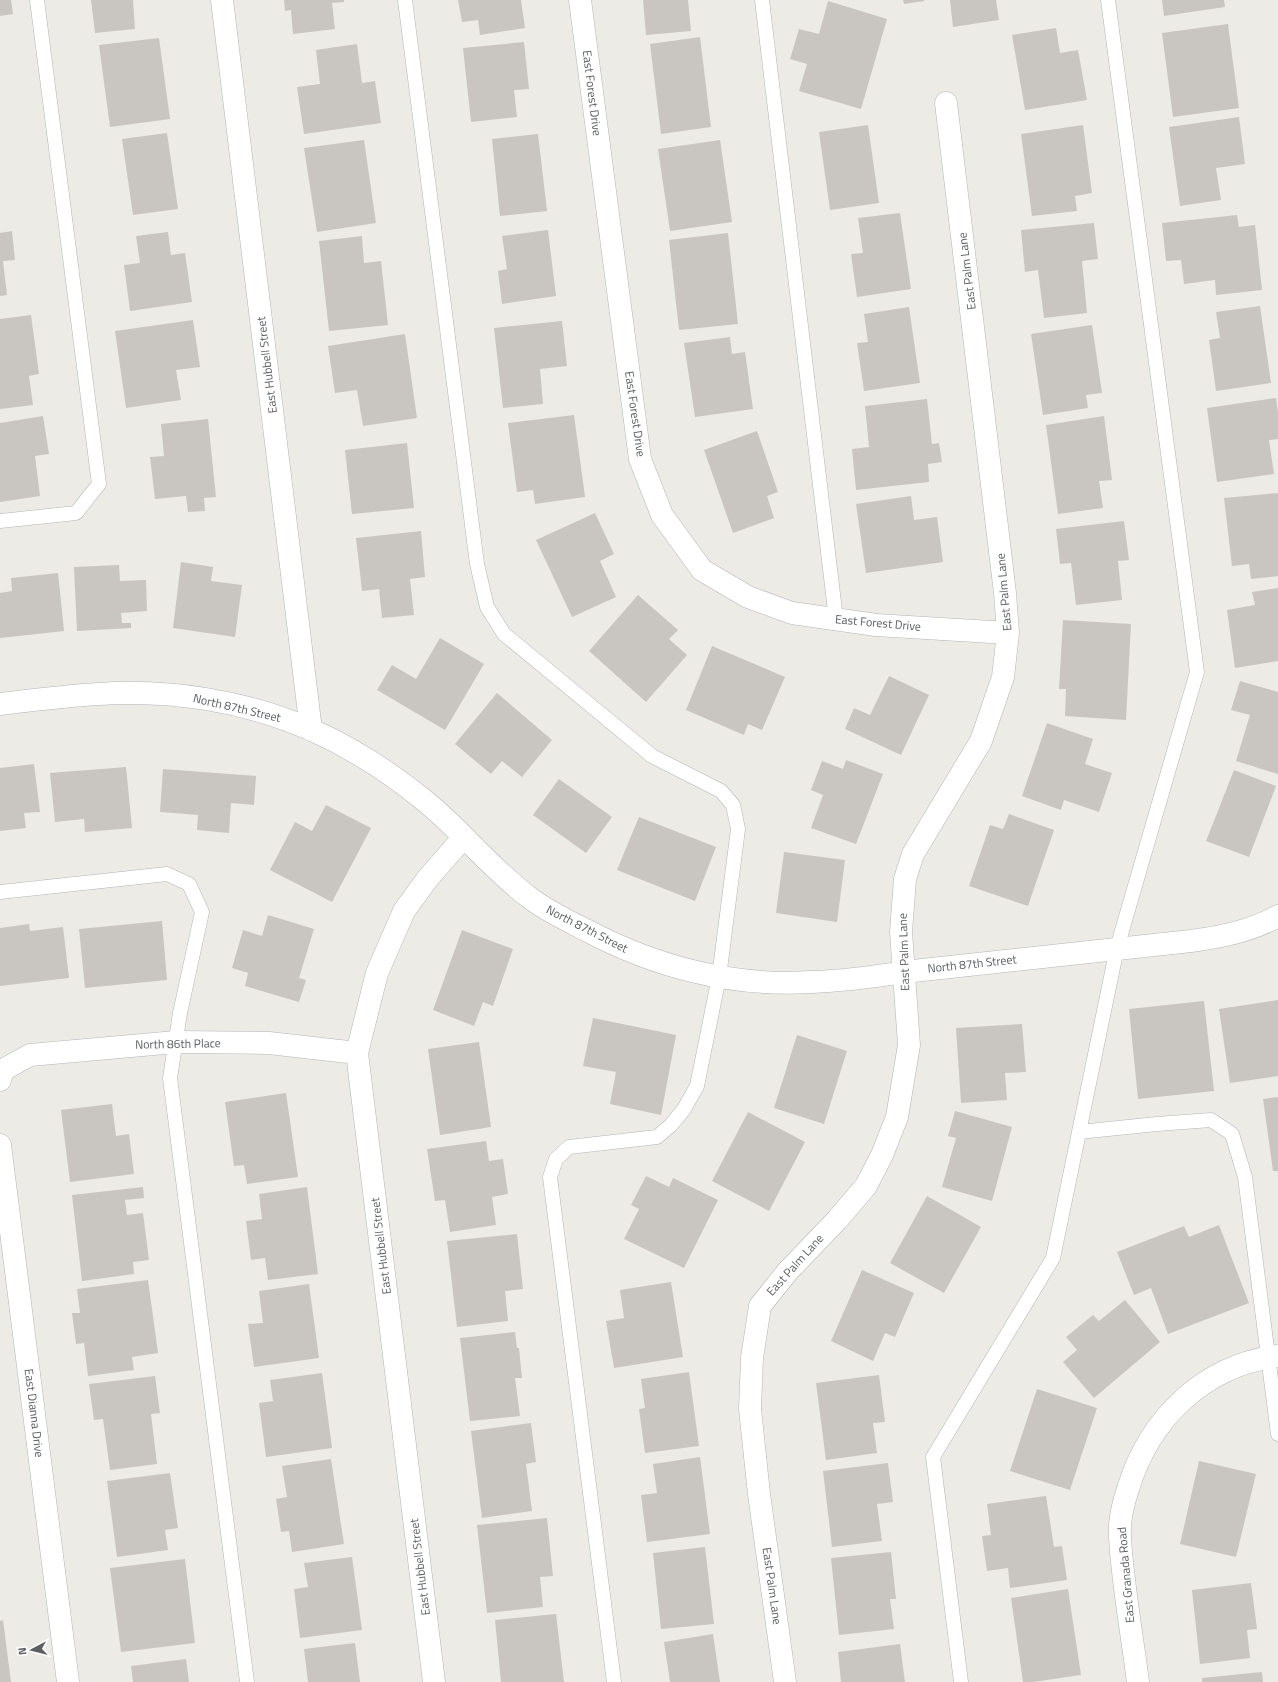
<svg xmlns="http://www.w3.org/2000/svg" width="1278" height="1682" viewBox="0 0 1278 1682" font-family="'Titillium Web',sans-serif">
	<style>
		.building { fill: #c9c6c1 }
		.lines { fill: none; stroke-linecap: round; stroke-linejoin: round }
		.service-casing { stroke: #b2b5b8; stroke-width: 15 }
		.minor-casing { stroke: #b2b5b8; stroke-width: 23 }
		.service { stroke: #fff; stroke-width: 14 }
		.minor { stroke: #fff; stroke-width: 22 }
		.labels { text-anchor: middle; stroke-width: 3.5; stroke-linejoin: round; paint-order: stroke }
		.street-label { font-size: 12px; fill: #5c6063; stroke: #fff }
	</style>
	<rect width="100%" height="100%" fill="#edebe5"/>
	<path class="building" d="M0,0H11L13,14L0,16Z
		M91,0H133L135,29L95,33Z
		M284,0H344V2L332,3L335,29L293,34L291,10L285,11Z
		M458,0H521L525,28L480,35L478,20L462,22Z
		M643,0H688L691,31L646,35Z
		M903,0H924V1L904,4Z
		M950,0H996L999,20L953,27Z
		M1162,0H1224L1225,7L1164,16Z
		M828,1L887,19L861,109L799,91L807,64L790,59L799,29L819,34Z
		M1228,24L1239,108L1173,117L1162,33Z
		M1056,28L1060,53L1078,50L1087,100L1025,110L1012,35Z
		M700,37L711,127L661,134L650,44Z
		M159,38L170,119L110,127L99,45Z
		M524,42L529,89L514,90L517,117L471,122L463,48Z
		M357,44L362,83L375,81L381,123L304,134L297,87L320,84L316,50Z
		M1239,117L1245,164L1216,168L1221,200L1180,206L1169,127Z
		M868,125L879,203L830,210L819,132Z
		M1083,125L1092,193L1075,196L1077,211L1032,216L1021,134Z
		M167,133L178,209L133,215L122,139Z
		M538,134L547,211L500,216L492,139Z
		M364,140L376,223L317,232L304,148Z
		M720,140L732,222L670,231L658,149Z
		M900,213L911,289L857,297L851,254L863,253L858,218Z
		M1237,215L1239,227L1255,225L1262,290L1216,295L1215,280L1184,284L1181,260L1166,261L1162,223Z
		M1094,223L1098,259L1082,261L1087,313L1044,318L1038,270L1025,272L1021,230Z
		M548,230L556,296L502,304L498,271L507,269L502,236Z
		M12,231L15,260L3,261L7,295L0,296V233Z
		M168,232L171,255L185,253L192,302L130,311L124,265L140,263L136,236Z
		M728,233L738,324L679,330L669,240Z
		M362,236L364,263L381,261L388,325L329,331L319,241Z
		M1260,306L1271,383L1216,391L1209,340L1220,338L1216,312Z
		M909,307L920,383L864,391L857,343L868,342L864,314Z
		M31,315L39,374L29,376L33,405L0,409V319Z
		M193,320L200,367L176,370L181,400L126,408L115,331Z
		M562,321L567,366L540,369L543,404L503,408L494,328Z
		M1092,325L1102,393L1086,395L1088,408L1043,415L1031,334Z
		M405,334L417,418L363,426L357,390L335,393L328,346Z
		M730,337L732,354L745,352L753,409L695,417L684,343Z
		M1276,398L1278,412V439L1269,440L1274,474L1217,482L1207,408Z
		M927,399L932,444L939,443L942,462L928,464L929,482L856,490L852,449L869,447L865,406Z
		M574,415L585,497L535,504L533,490L517,492L508,423Z
		M43,416L49,454L35,456L40,496L0,502V423Z
		M1104,416L1112,480L1099,481L1103,508L1058,514L1046,425Z
		M208,419L216,497L204,498L205,511L188,512L186,496L155,499L150,457L164,456L161,424Z
		M757,431L778,492L767,496L774,518L733,533L704,450Z
		M407,443L414,508L352,514L345,450Z
		M1278,493V576L1251,579L1249,564L1232,566L1224,498Z
		M911,496L914,520L937,517L943,562L866,573L856,504Z
		M595,513L614,554L600,561L616,597L572,617L536,540Z
		M1124,521L1129,560L1118,561L1122,600L1076,605L1071,563L1060,564L1056,529Z
		M421,531L425,577L410,579L414,615L382,618L379,589L362,591L356,538Z
		M181,562L213,567L211,581L242,585L235,637L173,628Z
		M119,565L120,581L146,580L147,611L121,613L122,623H131V628L77,631L74,567Z
		M58,573L64,631L0,638V593L12,591L11,578Z
		M1278,588V661L1235,668L1227,610L1255,605L1252,592Z
		M638,595L678,630L669,639L687,655L646,702L589,651Z
		M1063,620L1131,624L1126,720L1065,716L1066,689H1059Z
		M440,638L484,664L445,730L377,690L392,665L416,679Z
		M712,646L785,677L762,730L748,724L744,735L686,710Z
		M889,676L929,695L901,755L845,729L854,708L870,715Z
		M1240,681L1278,692V774L1236,761L1250,715L1231,710Z
		M497,693L552,740L522,777L502,761L491,774L455,744Z
		M1047,723L1093,739L1085,764L1112,773L1099,812L1064,800L1061,810L1022,796Z
		M846,760L883,774L856,844L811,828L823,795L811,790L822,761L843,769Z
		M34,764L40,812L24,813L26,828L0,831V768Z
		M126,767L132,828L85,832L84,819L55,822L50,773Z
		M163,769L256,776L254,805L231,803L229,833L197,830L198,815L160,812Z
		M1234,770L1276,786L1249,857L1206,841Z
		M559,779L612,817L586,853L533,815Z
		M326,805L371,828L332,902L270,870L295,822L312,831Z
		M1009,814L1054,830L1028,906L969,886L990,825L1003,829Z
		M639,817L716,847L695,901L617,870Z
		M784,852L845,860L837,922L776,913Z
		M268,915L314,929L299,978L306,980L299,1002L245,986L248,973L232,968L243,930L262,936Z
		M162,921L167,980L85,988L79,929Z
		M29,924L30,931L63,927L69,978L0,986V928Z
		M462,930L513,949L493,1006L483,1002L474,1026L433,1010Z
		M1278,1000V1076L1230,1083L1219,1009Z
		M1204,1001L1214,1091L1138,1099L1129,1009Z
		M593,1018L676,1035L661,1115L610,1104L616,1072L583,1066Z
		M1022,1024L1026,1072L1005,1073L1007,1100L961,1103L956,1028Z
		M797,1035L847,1051L824,1124L774,1108Z
		M479,1042L491,1127L440,1135L428,1049Z
		M286,1093L298,1177L247,1184L244,1165L234,1166L225,1102Z
		M1278,1097V1171H1273L1263,1099Z
		M112,1104L116,1136L129,1134L134,1174L70,1182L61,1110Z
		M955,1111L1012,1127L992,1201L942,1187L956,1138L948,1136Z
		M748,1112L805,1142L769,1211L712,1181Z
		M486,1141L489,1161L503,1159L508,1194L492,1197L496,1225L450,1232L445,1200L435,1201L427,1149Z
		M646,1176L669,1187L673,1178L718,1200L684,1268L624,1239L639,1209L631,1205Z
		M143,1187L144,1198L125,1200L127,1215L143,1213L149,1260L133,1262L134,1274L82,1281L72,1195Z
		M307,1187L318,1274L268,1280L265,1258L251,1260L246,1221L262,1219L259,1194Z
		M927,1196L981,1227L944,1293L890,1263Z
		M1219,1225L1249,1303L1168,1334L1151,1288L1134,1295L1117,1252L1184,1226L1189,1237Z
		M517,1234L523,1289L505,1291L508,1321L457,1327L447,1241Z
		M862,1270L914,1293L895,1337L885,1333L873,1361L831,1341Z
		M148,1280L158,1353L132,1357L134,1370L88,1376L84,1343L76,1344L72,1313H80L77,1289Z
		M671,1282L683,1357L614,1368L606,1321L624,1318L620,1290Z
		M309,1284L319,1358L254,1367L248,1324L263,1323L259,1291Z
		M1125,1300L1160,1342L1094,1398L1063,1362L1077,1350L1066,1337L1093,1315L1099,1321Z
		M515,1332L517,1348H519L522,1378H515L520,1416L470,1421L460,1338Z
		M689,1372L699,1446L645,1453L639,1409L645,1408L641,1379Z
		M322,1373L332,1448L266,1457L259,1403L273,1401L270,1380Z
		M879,1375L885,1422L873,1423L877,1453L826,1460L816,1383Z
		M155,1376L160,1413L151,1414L157,1464L110,1470L103,1419L94,1420L89,1384Z
		M1037,1389L1097,1408L1070,1490L1010,1471Z
		M531,1423L536,1462L526,1464L532,1511L482,1518L471,1431Z
		M700,1457L710,1534L647,1542L641,1495L657,1493L653,1464Z
		M331,1459L344,1544L292,1552L289,1531L281,1532L276,1499L287,1497L282,1466Z
		M1199,1461L1256,1474L1236,1557L1180,1544Z
		M888,1463L893,1502L877,1504L882,1541L832,1547L823,1471Z
		M170,1473L178,1528L165,1530L168,1550L117,1557L107,1481Z
		M1046,1496L1054,1547L1062,1546L1067,1580L1010,1588L1008,1568L987,1571L982,1536L991,1535L987,1504Z
		M547,1518L553,1576L540,1577L543,1607L487,1613L477,1525Z
		M705,1547L714,1624L661,1629L653,1553Z
		M891,1552L896,1599H890L894,1629L839,1635L831,1558Z
		M352,1557L362,1630L300,1638L294,1589L308,1587L304,1563Z
		M185,1559L195,1643L121,1652L110,1568Z
		M1251,1583L1257,1629L1247,1630L1250,1658L1200,1664L1192,1590Z
		M1068,1589L1081,1675L1033,1682H1023L1011,1598Z
		M556,1614L564,1682H501L495,1620Z
		M3,1620L11,1682H0V1621Z
		M713,1634L720,1682H670L664,1642Z
		M355,1643L360,1682H308L304,1649Z
		M900,1644L905,1682H841L838,1652Z
		M186,1659L189,1682H133L131,1666Z
		M1262,1672L1263,1682H1202V1678Z"/>
	<g class="lines">
		<g class="service-casing">
			<path id="service" d="M405,0L477,564L487,607L504,634L652,756L721,791L733,805L738,829L719,977L697,1086L684,1109L671,1125L657,1137L569,1147L556,1159L550,1177L614,1682
				M762,0L836,619
				M0,521L76,513L99,484L37,0
				M0,892L167,874L189,884L202,912L180,1013L170,1078L247,1682
				M1079,1132L1157,1124L1211,1120L1232,1134L1245,1177L1278,1434
				M961,1682L933,1457L1053,1258L1117,948L1197,672L1108,0"/>
		</g>
		<g class="minor-casing">
			<path id="minor" d="M222,0L311,730
				M580,0L640,459L662,515L702,570L748,597L792,613L876,625L1008,633
				M0,704C33,700 66,696 99,694C170,689 246,701 312,730C352,748 391,773 425,801C462,831 492,870 530,898C547,911 568,921 586,930C655,967 733,987 811,982C842,981 873,977 904,972L1191,941C1221,937 1251,931 1278,916
				M0,1080L3,1070L30,1055L176,1042L269,1043L357,1053
				M0,1145L68,1682
				M434,1682L357,1053L377,973L404,911L428,878L464,837
				M785,1682L759,1494L750,1409L752,1358L760,1306L788,1271L837,1220L866,1186L882,1155L897,1117L909,1045L901,932L905,879L913,854L981,741L1003,677L1008,633L1005,593L946,103
				M1138,1682C1134,1651 1129,1620 1125,1588C1123,1569 1119,1544 1120,1525C1121,1513 1124,1501 1128,1489C1149,1419 1204,1365 1278,1356"/>
		</g>
		<use href="#service" class="service"/>
		<use href="#minor" class="minor"/>
	</g>
	<g class="labels">
		<g class="street-label">
			<text transform="translate(592 93) rotate(83)" y="4">East Forest Drive</text>
			<text transform="translate(967 271) rotate(-97)" y="4">East Palm Lane</text>
			<text transform="translate(267 365) rotate(-97)" y="4">East Hubbell Street</text>
			<text transform="translate(635 414) rotate(82)" y="4">East Forest Drive</text>
			<text transform="translate(1004 592) rotate(-95)" y="4">East Palm Lane</text>
			<text transform="translate(878 623) rotate(5)" y="4">East Forest Drive</text>
			<text transform="translate(237 708) rotate(13)" y="4">North 87th Street</text>
			<text transform="translate(587 929) rotate(27)" y="4">North 87th Street</text>
			<text transform="translate(904 952) rotate(-92)" y="4">East Palm Lane</text>
			<text transform="translate(972 964) rotate(-6)" y="4">North 87th Street</text>
			<text transform="translate(178 1044) rotate(-1)" y="4">North 86th Place</text>
			<text transform="translate(381 1246) rotate(-97)" y="4">East Hubbell Street</text>
			<text transform="translate(795 1265) rotate(-48)" y="4">East Palm Lane</text>
			<text transform="translate(34 1413) rotate(83)" y="4">East Dianna Drive</text>
			<text transform="translate(420 1567) rotate(-97)" y="4">East Hubbell Street</text>
			<text transform="translate(1126 1575) rotate(-95)" y="4">East Granada Road</text>
			<text transform="translate(772 1586) rotate(82)" y="4">East Palm Lane</text>
		</g>
	</g>
	<g transform="translate(32 1650) rotate(263)" stroke="#ffffff" stroke-width="3" paint-order="stroke">
	<path d="M0-3L7 15L0 10L-7 15Z" fill="#5c6063"/>
	<text y="-6" font-size="11" font-weight="bold" text-anchor="middle" fill="#5c6063">N</text>
	</g>
</svg>
